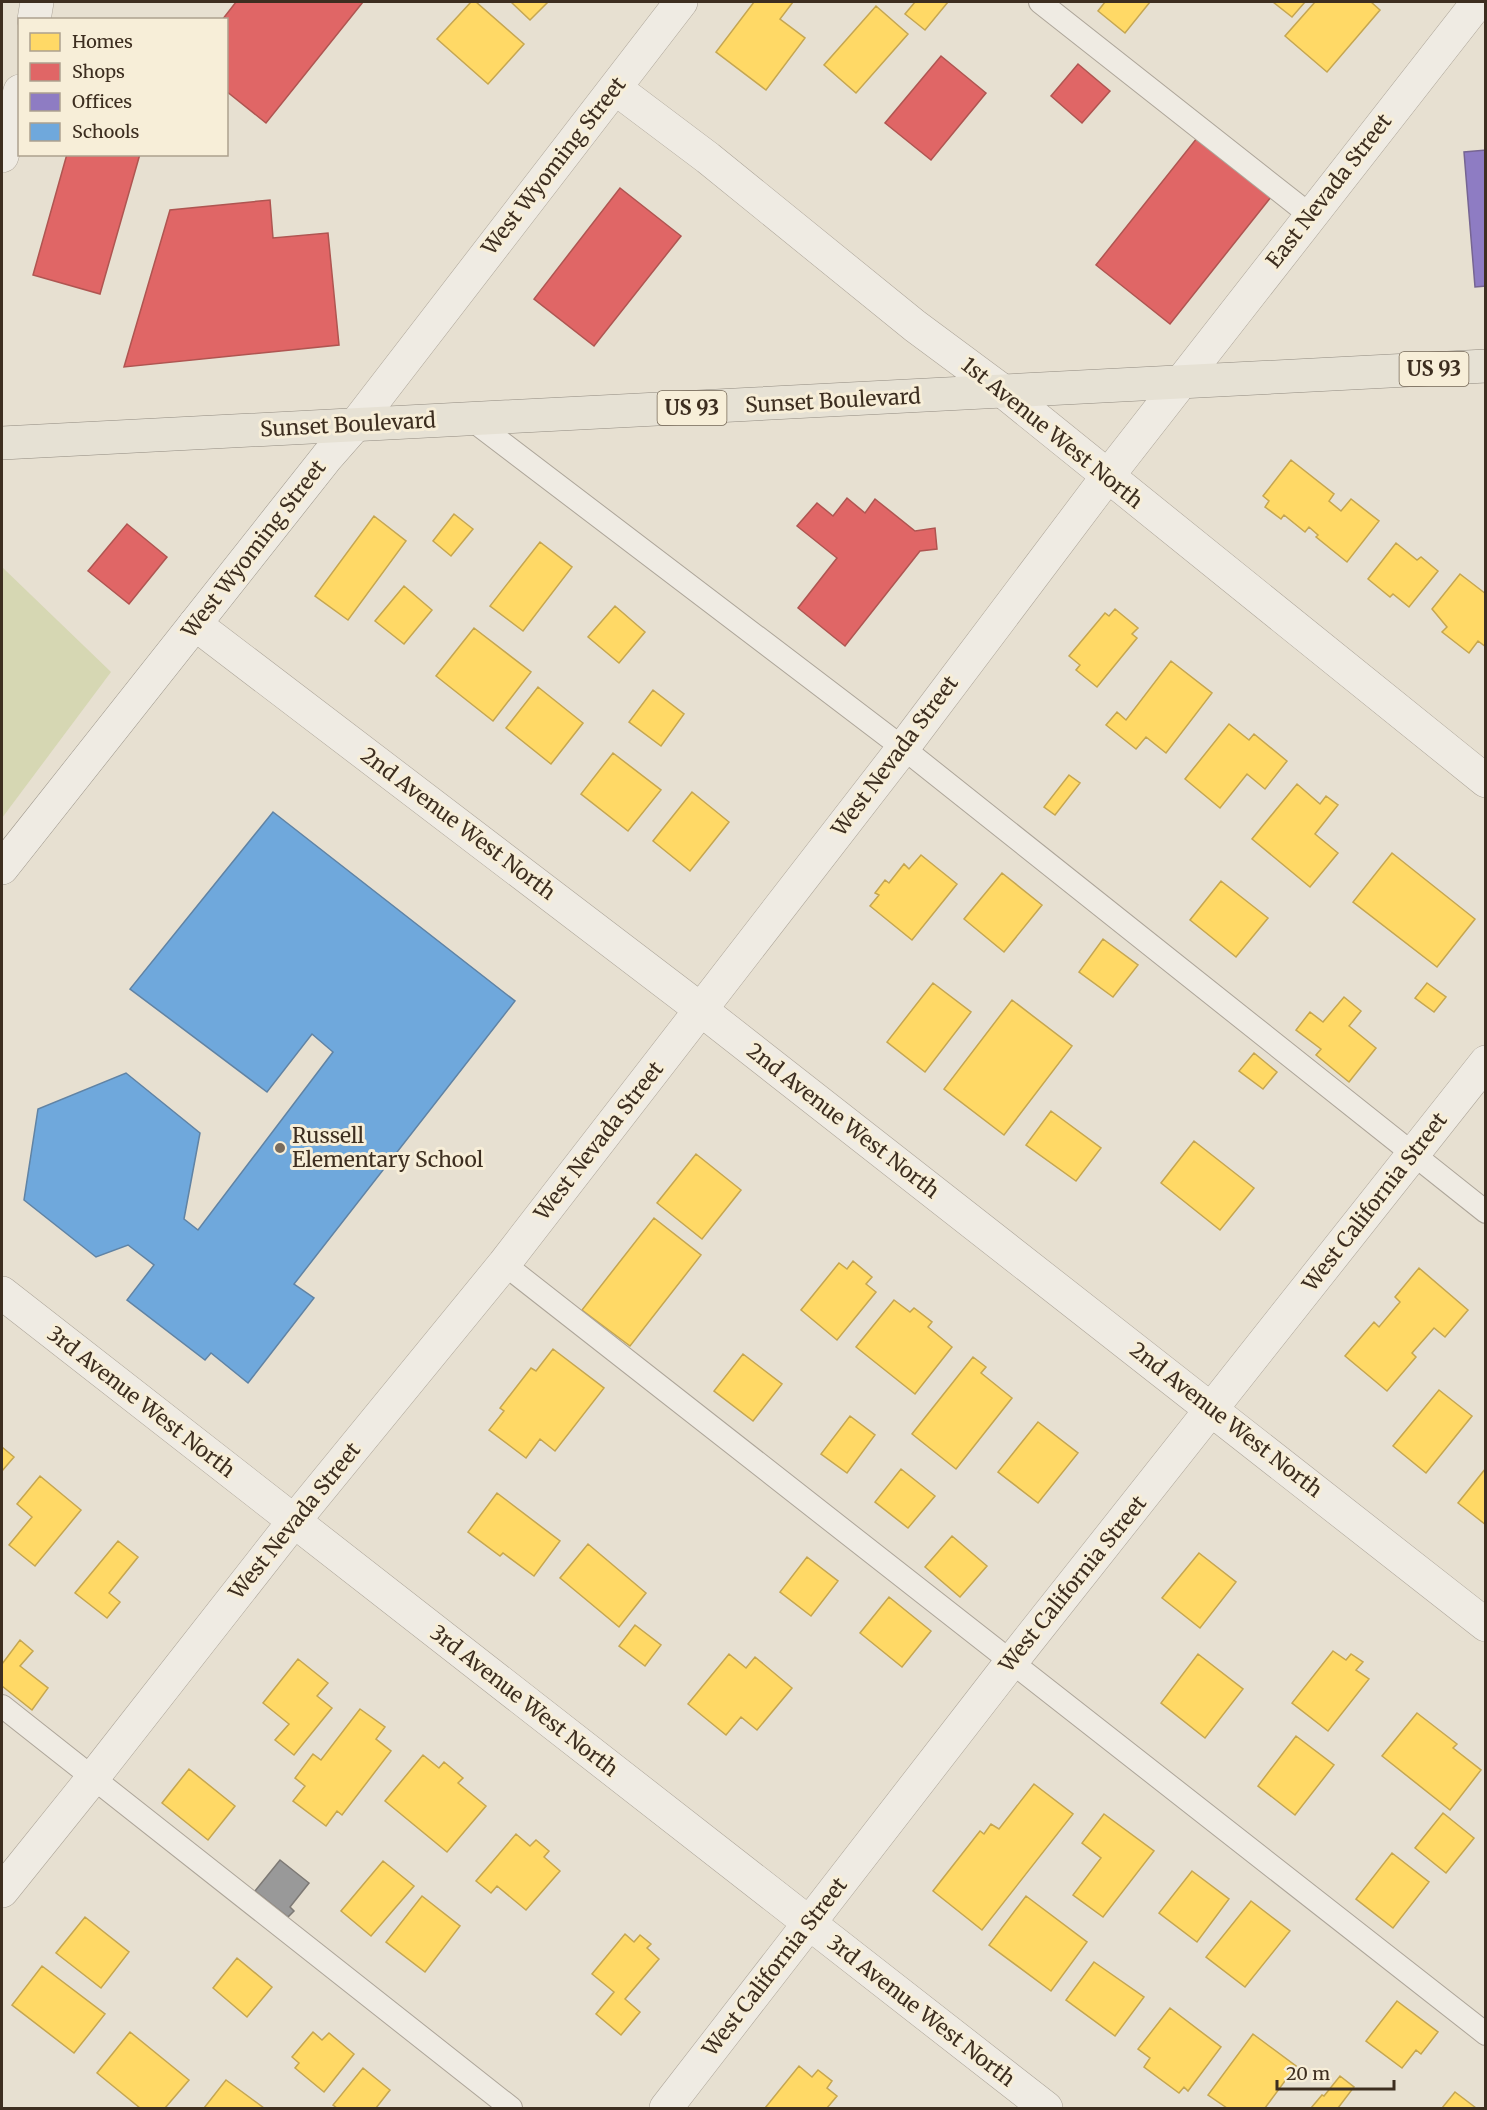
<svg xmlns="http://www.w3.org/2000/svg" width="1487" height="2110" viewBox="0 0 1487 2110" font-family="Merriweather,serif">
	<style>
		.green { fill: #d6d7b3 }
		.homes { fill: #ffd966; stroke: #c5a651; stroke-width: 1.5 }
		.shops { fill: #e06666; stroke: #af5551; stroke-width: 1.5 }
		.offices { fill: #8e7cc3; stroke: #766592; stroke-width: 1.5 }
		.schools { fill: #6fa8dc; stroke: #6083a4; stroke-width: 1.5 }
		.industry { fill: #999; stroke: #7d7975; stroke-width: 1.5 }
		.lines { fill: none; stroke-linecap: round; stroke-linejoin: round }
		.lane-casing { stroke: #ada599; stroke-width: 24 }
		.street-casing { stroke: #ada599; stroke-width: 34 }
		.secondary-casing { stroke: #9c958a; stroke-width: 34 }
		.primary-casing { stroke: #928b80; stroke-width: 34 }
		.lane { stroke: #efebe3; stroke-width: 22 }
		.street { stroke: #efebe3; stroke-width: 33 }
		.secondary { stroke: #efebe3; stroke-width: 33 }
		.primary { stroke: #e6e1d4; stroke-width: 33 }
		.poi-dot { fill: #786c5e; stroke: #f7eed8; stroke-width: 2 }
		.labels { text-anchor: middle; stroke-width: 6; stroke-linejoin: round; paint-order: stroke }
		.shield { fill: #f7eed8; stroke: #756857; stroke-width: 1.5 }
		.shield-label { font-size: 20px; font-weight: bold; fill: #3d2e20 }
		.street-label { font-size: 21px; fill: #3d2e20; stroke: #f7eed8 }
		.poi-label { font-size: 21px; fill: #3d2e20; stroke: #f7eed8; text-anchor: start }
	</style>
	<rect width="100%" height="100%" fill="#e7e0d1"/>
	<path class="green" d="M2,567L111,672L2,818Z"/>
	<path class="homes" d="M471,2H476L524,44L488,84L437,39Z
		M511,2H548L530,20Z
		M754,2H793L780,19L805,38L766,90L716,52Z
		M915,2H948L925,30L905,14Z
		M1105,2H1150L1125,33L1098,11Z
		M1273,2H1305L1292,17Z
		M1315,2H1371L1380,10L1327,72L1285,36Z
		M876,6L908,34L856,93L824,65Z
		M1291,460L1334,494L1329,501L1341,511L1351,499L1379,521L1347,562L1316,537L1318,535L1309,527L1305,532L1284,515L1281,519L1265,507L1269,501L1263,496Z
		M454,514L473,529L451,556L433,541Z
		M374,516L406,541L348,620L315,596Z
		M540,542L572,567L523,631L490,606Z
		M1396,543L1417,560L1421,557L1438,571L1409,607L1393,594L1390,597L1368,579Z
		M1460,574L1486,594V647L1478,641L1469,653L1442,632L1447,627L1432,609Z
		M404,586L432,610L404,644L375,621Z
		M615,606L645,632L619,663L588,637Z
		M1115,609L1138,628L1132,634L1137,638L1097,687L1076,670L1080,665L1069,656L1105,613L1109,616Z
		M474,628L531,672L493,721L436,676Z
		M1171,661L1212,693L1166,753L1146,737L1136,749L1106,725L1117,712L1126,720Z
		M538,687L583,723L551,764L506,728Z
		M653,690L684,714L661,746L629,722Z
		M1229,724L1249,740L1254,734L1287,761L1265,789L1247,774L1220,808L1185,779Z
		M613,753L661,790L628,831L581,794Z
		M1069,775L1080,783L1055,815L1044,807Z
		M1297,784L1320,804L1326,796L1338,805L1315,834L1338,853L1310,887L1252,839Z
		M692,792L729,822L690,871L653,841Z
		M1392,853L1475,919L1437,967L1353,902Z
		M921,855L957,884L912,940L870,906L879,895L875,893L885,880L889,883L904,864L909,869Z
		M1002,873L1042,905L1004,952L964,919Z
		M1221,881L1268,918L1236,957L1190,920Z
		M1103,939L1138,965L1113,997L1079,972Z
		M933,983L971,1012L925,1072L887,1042Z
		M1427,983L1446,997L1434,1012L1415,998Z
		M1344,997L1361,1011L1349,1026L1376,1048L1349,1082L1316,1055L1321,1049L1296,1030L1310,1012L1323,1022Z
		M1012,1000L1072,1046L1004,1135L944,1089Z
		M1254,1053L1277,1072L1263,1089L1239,1071Z
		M1051,1111L1101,1148L1076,1181L1026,1145Z
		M1194,1141L1254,1188L1220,1230L1161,1183Z
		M696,1154L741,1190L702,1239L657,1203Z
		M654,1218L701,1255L630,1346L582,1310Z
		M853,1261L872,1277L866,1284L876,1292L837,1340L801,1310L839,1263L847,1269Z
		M1419,1268L1468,1310L1445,1337L1434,1328L1412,1353L1416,1357L1387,1391L1345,1356L1374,1322L1379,1327L1400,1302L1395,1297Z
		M894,1300L910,1312L914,1308L932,1322L928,1327L952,1347L915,1394L856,1347Z
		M553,1349L604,1388L555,1451L540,1439L526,1458L489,1430L504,1411L500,1408L531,1368L536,1371Z
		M743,1354L782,1384L753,1421L714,1391Z
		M973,1357L986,1367L981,1373L1012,1398L956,1469L912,1434Z
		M1439,1390L1472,1416L1426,1473L1393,1446Z
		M850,1416L875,1435L847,1473L821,1454Z
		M1038,1422L1078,1453L1038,1503L998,1472Z
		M2,1447L14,1457L2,1471Z
		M1486,1468V1525L1458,1503Z
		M901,1469L935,1496L908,1528L875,1502Z
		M40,1476L81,1510L35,1566L9,1545L32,1517L17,1504Z
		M497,1493L560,1541L534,1576L503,1553L500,1556L468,1532Z
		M952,1536L987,1566L960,1597L925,1567Z
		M118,1541L138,1557L109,1593L120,1602L107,1618L75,1593Z
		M588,1544L646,1593L619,1627L560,1578Z
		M1199,1553L1236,1582L1200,1628L1162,1598Z
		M807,1557L838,1581L811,1616L780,1592Z
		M889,1597L931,1631L902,1667L860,1633Z
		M635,1625L661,1645L645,1666L619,1646Z
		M20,1640L33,1651L20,1666L48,1688L32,1710L2,1686V1664Z
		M1333,1651L1346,1660L1351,1654L1363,1662L1356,1670L1369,1679L1328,1731L1292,1703Z
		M729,1654L746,1668L755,1657L792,1688L757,1730L741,1717L726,1735L688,1704Z
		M1198,1654L1243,1689L1205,1738L1161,1703Z
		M298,1659L328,1683L317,1696L332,1708L294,1755L275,1740L289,1724L263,1703Z
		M360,1709L385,1727L376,1739L391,1751L342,1815L337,1811L326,1826L293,1801L305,1786L295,1778L313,1754L321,1760Z
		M1417,1713L1457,1744L1453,1748L1481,1770L1450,1810L1382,1756Z
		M1296,1736L1334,1765L1295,1815L1258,1786Z
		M423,1755L439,1768L444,1762L463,1778L458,1783L486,1806L447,1852L385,1801Z
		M189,1769L235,1806L208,1840L162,1803Z
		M1034,1784L1073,1814L982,1930L933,1891L980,1831L984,1834L991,1824L999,1829Z
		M1443,1813L1474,1838L1446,1873L1415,1848Z
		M1104,1814L1154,1851L1103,1917L1073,1895L1101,1858L1082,1843Z
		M516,1834L530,1846L536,1840L549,1851L544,1857L560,1871L526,1910L497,1886L491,1893L476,1881Z
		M1392,1853L1429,1882L1393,1928L1356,1899Z
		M383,1861L414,1886L371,1936L341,1911Z
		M1192,1871L1229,1899L1197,1942L1159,1913Z
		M422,1896L460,1926L425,1972L386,1942Z
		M1026,1896L1087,1942L1051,1991L989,1945Z
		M1251,1901L1290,1931L1245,1987L1206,1957Z
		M85,1917L129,1952L101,1988L56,1953Z
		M625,1934L634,1942L640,1935L651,1944L647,1948L659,1959L625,1999L640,2012L621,2035L596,2014L614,1992L592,1974Z
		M237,1958L272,1987L247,2017L213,1988Z
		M1094,1962L1144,1997L1115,2036L1066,2000Z
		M42,1966L105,2014L74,2053L12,2005Z
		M1397,2001L1438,2032L1421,2054L1416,2050L1402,2068L1366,2041Z
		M1170,2008L1221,2047L1188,2091L1184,2087L1179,2093L1144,2067L1150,2058L1138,2049Z
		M130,2032L189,2080L165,2108H140L97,2073Z
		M313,2032L322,2040L329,2033L354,2054L324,2092L295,2068L299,2063L292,2057Z
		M1253,2034L1296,2066L1265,2108H1227L1208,2095Z
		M799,2066L812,2077L818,2070L832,2081L827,2088L837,2096L827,2108H765Z
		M363,2068L390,2090L376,2108H337L333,2105Z
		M1340,2076L1354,2087L1338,2108H1311L1322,2095L1324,2096Z
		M226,2080L264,2108H204Z
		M1455,2092L1476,2108H1442Z"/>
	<path class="shops" d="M236,2H363L266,123L226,91V20H222Z
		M941,56L986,93L931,160L885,123Z
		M1078,64L1110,91L1082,123L1051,96Z
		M1197,138L1271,197L1170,324L1096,265Z
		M67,154H140L100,294L33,275Z
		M620,188L681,236L594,346L534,299Z
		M270,200L273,238L328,233L339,345L124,367L170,210Z
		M847,498L865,513L875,499L915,531L935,528L937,549L920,551L845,646L798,608L837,558L797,526L817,503L833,516Z
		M127,524L167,557L129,604L88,571Z"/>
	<path class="offices" d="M1486,150V286L1475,287L1464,152Z"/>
	<path class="schools" d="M273,812L515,1001L294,1284L314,1298L248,1383L211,1353L205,1360L127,1300L154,1265L128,1245L96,1257L24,1200L38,1109L126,1073L200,1133L184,1219L198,1230L333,1052L312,1034L267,1092L130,989Z"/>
	<path class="industry" d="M280,1860L309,1883L290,1907L294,1911L288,1917L255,1891Z"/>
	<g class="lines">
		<g class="lane-casing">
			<path id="lane" d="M1040,2L1310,215
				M472,420L903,748L1486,1212
				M504,1264L1486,2034
				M2,1706L511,2108"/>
		</g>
		<g class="street-casing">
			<path id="street" d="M34,20L37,2
				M615,88L708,158L915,326L1004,392L1486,781
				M2,156L20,91
				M356,424L681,2
				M195,624L700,1009L1486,1625
				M2,1293L1046,2108
				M2,1891L92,1779L294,1521L504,1264L903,748L1107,477L1478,2
				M666,2108L1012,1661L1486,1062"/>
		</g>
		<g class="secondary-casing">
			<path id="secondary" d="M2,868L327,457L356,424"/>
		</g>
		<g class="primary-casing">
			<path id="primary" d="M2,443L1486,366"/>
		</g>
		<use href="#lane" class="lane"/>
		<use href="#street" class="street"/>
		<use href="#secondary" class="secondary"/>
		<use href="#primary" class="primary"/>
	</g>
	<circle class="poi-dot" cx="280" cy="1148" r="6"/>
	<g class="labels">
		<g class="shield">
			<rect x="1399.5" y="352" width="69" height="34" rx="4.5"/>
			<rect x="657.5" y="391" width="69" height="34" rx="4.5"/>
		</g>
		<g class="shield-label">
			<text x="1434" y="376">US 93</text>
			<text x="692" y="415">US 93</text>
		</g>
		<g class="street-label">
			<text transform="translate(554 166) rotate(-52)" y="7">West Wyoming Street</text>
			<text transform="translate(1329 191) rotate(-52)" y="7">East Nevada Street</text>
			<text transform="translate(833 401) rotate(-3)" y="7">Sunset Boulevard</text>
			<text transform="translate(348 425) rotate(-3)" y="7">Sunset Boulevard</text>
			<text transform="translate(1052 433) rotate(39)" y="7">1st Avenue West North</text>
			<text transform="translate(254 549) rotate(-52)" y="7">West Wyoming Street</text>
			<text transform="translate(895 756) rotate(-53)" y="7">West Nevada Street</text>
			<text transform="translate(458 824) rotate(37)" y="7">2nd Avenue West North</text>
			<text transform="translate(843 1121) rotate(38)" y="7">2nd Avenue West North</text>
			<text transform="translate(599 1141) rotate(-52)" y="7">West Nevada Street</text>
			<text transform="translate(1375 1202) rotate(-52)" y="7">West California Street</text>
			<text transform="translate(141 1402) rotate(38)" y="7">3rd Avenue West North</text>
			<text transform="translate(1226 1420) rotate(38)" y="7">2nd Avenue West North</text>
			<text transform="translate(295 1521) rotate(-51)" y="7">West Nevada Street</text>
			<text transform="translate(1073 1584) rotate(-51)" y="7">West California Street</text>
			<text transform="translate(524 1701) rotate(38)" y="7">3rd Avenue West North</text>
			<text transform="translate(775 1967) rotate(-52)" y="7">West California Street</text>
			<text transform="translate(921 2011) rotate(38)" y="7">3rd Avenue West North</text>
		</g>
		<g class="poi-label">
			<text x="292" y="1143">Russell<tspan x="292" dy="24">Elementary School</tspan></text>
		</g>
	</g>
	<rect width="1487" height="2110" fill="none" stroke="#3d2e20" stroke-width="6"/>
	<rect x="18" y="18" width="210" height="138" fill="#f7eed8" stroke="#ada18e" stroke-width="1.5"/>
	<rect x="30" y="33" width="30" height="18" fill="#ffd966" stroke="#ada18e" stroke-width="1.5"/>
	<text x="72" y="48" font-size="18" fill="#3d2e20">Homes</text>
	<rect x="30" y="63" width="30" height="18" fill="#e06666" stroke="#ada18e" stroke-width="1.5"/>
	<text x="72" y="78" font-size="18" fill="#3d2e20">Shops</text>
	<rect x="30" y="93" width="30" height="18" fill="#8e7cc3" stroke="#ada18e" stroke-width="1.5"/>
	<text x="72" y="108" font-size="18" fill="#3d2e20">Offices</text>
	<rect x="30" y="123" width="30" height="18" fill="#6fa8dc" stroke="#ada18e" stroke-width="1.5"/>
	<text x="72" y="138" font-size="18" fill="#3d2e20">Schools</text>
	<path d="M1277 2080v9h117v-9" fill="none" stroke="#3d2e20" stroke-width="3"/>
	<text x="1286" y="2080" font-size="18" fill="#3d2e20" stroke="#f7eed8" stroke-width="4.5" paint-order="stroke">20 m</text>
</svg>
